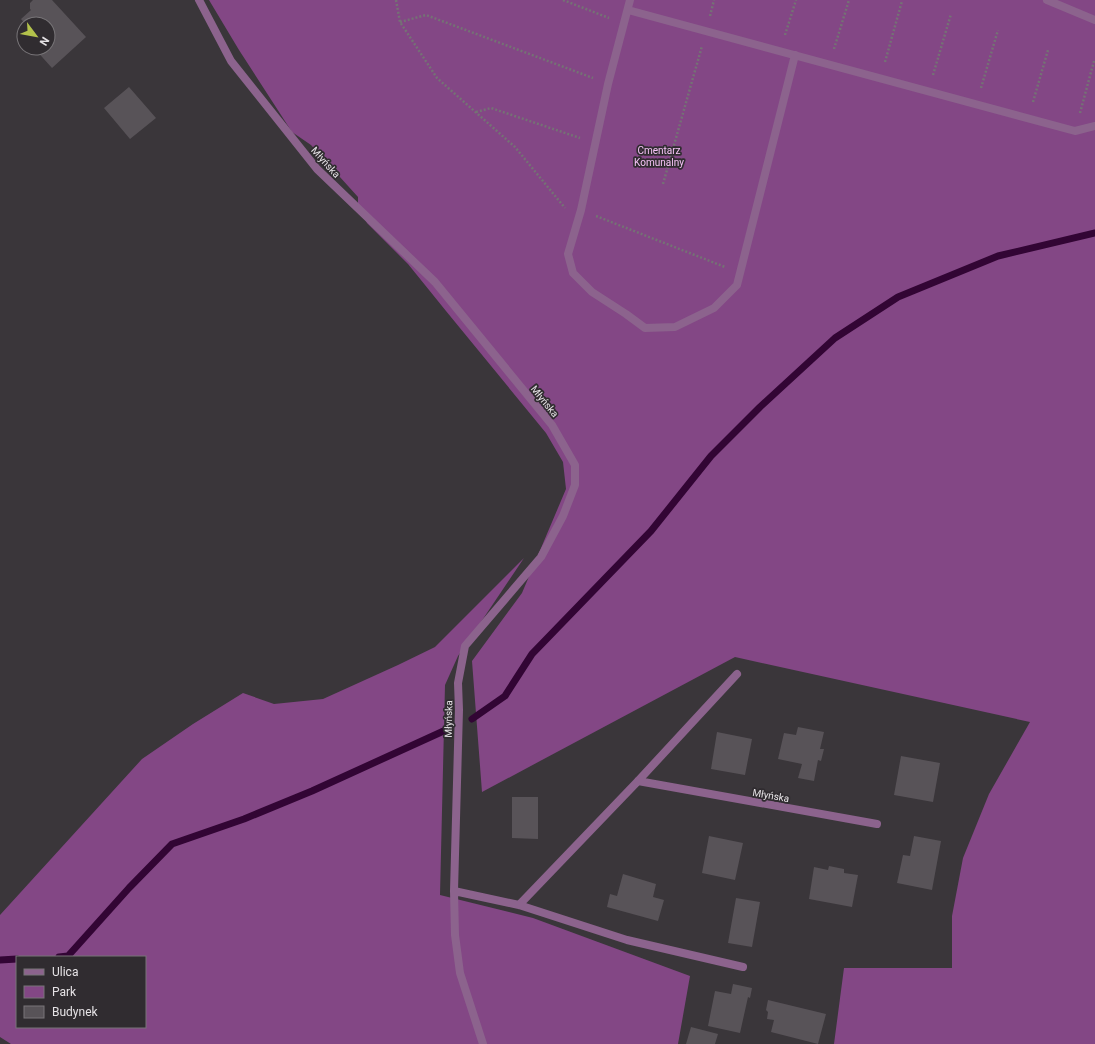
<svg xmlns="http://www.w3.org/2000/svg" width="1095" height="1044" viewBox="0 0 1095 1044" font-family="Roboto,sans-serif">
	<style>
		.green { fill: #834785; fill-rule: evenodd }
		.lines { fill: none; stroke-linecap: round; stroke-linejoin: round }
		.stream { stroke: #320534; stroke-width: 7 }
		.building { fill: #585358 }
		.path { stroke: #757175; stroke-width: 2.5; stroke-dasharray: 2 2; stroke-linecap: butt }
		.lane { stroke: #8c638d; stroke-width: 8 }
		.street { stroke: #8c638d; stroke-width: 8 }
		.labels { text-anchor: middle; stroke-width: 3.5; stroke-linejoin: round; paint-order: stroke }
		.park-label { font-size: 10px; fill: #f6c3f7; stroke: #302c30 }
		.street-label { font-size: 10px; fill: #e5e2e5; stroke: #302c30 }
	</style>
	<rect width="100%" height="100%" fill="#3a363a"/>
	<path class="green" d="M209,0H1095V1044H834L844,968H952V916L963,858L989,794L1030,722L735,657L482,792L472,661L522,593L566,489L563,462L546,433L446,311L408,264L367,223L358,204V197L311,145L292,132L239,50Z
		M524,558L458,656L445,685L440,895L533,918L690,976L678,1044H11L0,1037V915L142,759L193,724L243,693L274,704L323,699L398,665L435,647ZM17,957H145V1027H17Z"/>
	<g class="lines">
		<path class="stream" d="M472,719L505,696L532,654L651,531L711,456L760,407L835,338L898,297L998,256L1095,233
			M59,957L68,956L129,888L172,844L244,819L312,791L448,729
			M0,960L17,959"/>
	</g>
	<path class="building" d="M33,0H52L86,37L52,68L34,48H48V24H25L21,19L31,10L30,9V3Z
		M129,87L156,118L130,139L104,108Z
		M798,727L824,732L820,749H824L821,761L818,760L814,781L798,778L802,764L778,759L784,733L796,735Z
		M717,732L752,739L745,775L711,769Z
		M901,756L940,763L933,802L894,795Z
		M512,797H538V839L512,838Z
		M709,836L743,843L735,880L702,873Z
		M914,836L941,841L932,890L897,883L903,855L910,856Z
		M829,866L844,869V873L858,875L852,907L809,899L814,867L828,870Z
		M623,874L656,884L653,897L664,900L658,921L607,907L610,894L617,896Z
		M736,898L760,902L752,947L728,943Z
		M733,984L752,988L750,998L748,997L740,1033L708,1026L715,991L731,994Z
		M768,1000L826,1014L818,1044L771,1032L774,1020L767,1019L768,1012L766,1010Z
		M691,1027L718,1034L715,1044H686Z"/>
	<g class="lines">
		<path class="path" d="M396,0L400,22L437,78L515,147L565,208
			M563,0L609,18
			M710,16L714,0
			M400,22L426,15L593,78
			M785,35L796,0
			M834,49L849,0
			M885,62L902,1
			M933,75L951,14
			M981,88L998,30
			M1033,102L1048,50
			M476,112L491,108L580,138
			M1080,113L1094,61
			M663,184L702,46
			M596,216L725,267"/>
		<path class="lane" d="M630,0L608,84L581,210L568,254L573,273L592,292L626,314L645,328L675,327L714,308L737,285L795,55
			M1047,0L1095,20
			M628,10L1075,131L1095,126"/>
		<path class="street" d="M199,0L231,61L317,169L435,282L552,425L575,465V485L563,516L541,557L465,646L458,683L459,710L454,891L455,935L460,973L483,1044
			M638,781L877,824
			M454,891L519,905L627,940L743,967
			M519,905L638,781L737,674"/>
	</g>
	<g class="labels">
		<g class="park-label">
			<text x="659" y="154">Cmentarz<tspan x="659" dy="12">Komunalny</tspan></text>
		</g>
		<g class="street-label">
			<text transform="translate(326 162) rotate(48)" y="4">Młyńska</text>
			<text transform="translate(545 401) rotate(51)" y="4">Młyńska</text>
			<text transform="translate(448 719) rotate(-89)" y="4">Młyńska</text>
			<text transform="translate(771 795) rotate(10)" y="4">Młyńska</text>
		</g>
	</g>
	<rect x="16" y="956" width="130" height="72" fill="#302c30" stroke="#787578"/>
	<rect x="24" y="969" width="20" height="6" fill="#8c638d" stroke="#787578"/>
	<text x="52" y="976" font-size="12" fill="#e5e2e5">Ulica</text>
	<rect x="24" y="986" width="20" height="12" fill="#834785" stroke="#787578"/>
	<text x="52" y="996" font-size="12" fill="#e5e2e5">Park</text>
	<rect x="24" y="1006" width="20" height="12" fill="#585358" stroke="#787578"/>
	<text x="52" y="1016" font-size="12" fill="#e5e2e5">Budynek</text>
	<g transform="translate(36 36) rotate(122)"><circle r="19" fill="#302c30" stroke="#787578"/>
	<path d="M0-3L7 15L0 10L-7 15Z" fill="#b3c24b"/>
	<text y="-6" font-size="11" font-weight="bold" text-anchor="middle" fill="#e5e2e5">N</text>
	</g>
</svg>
